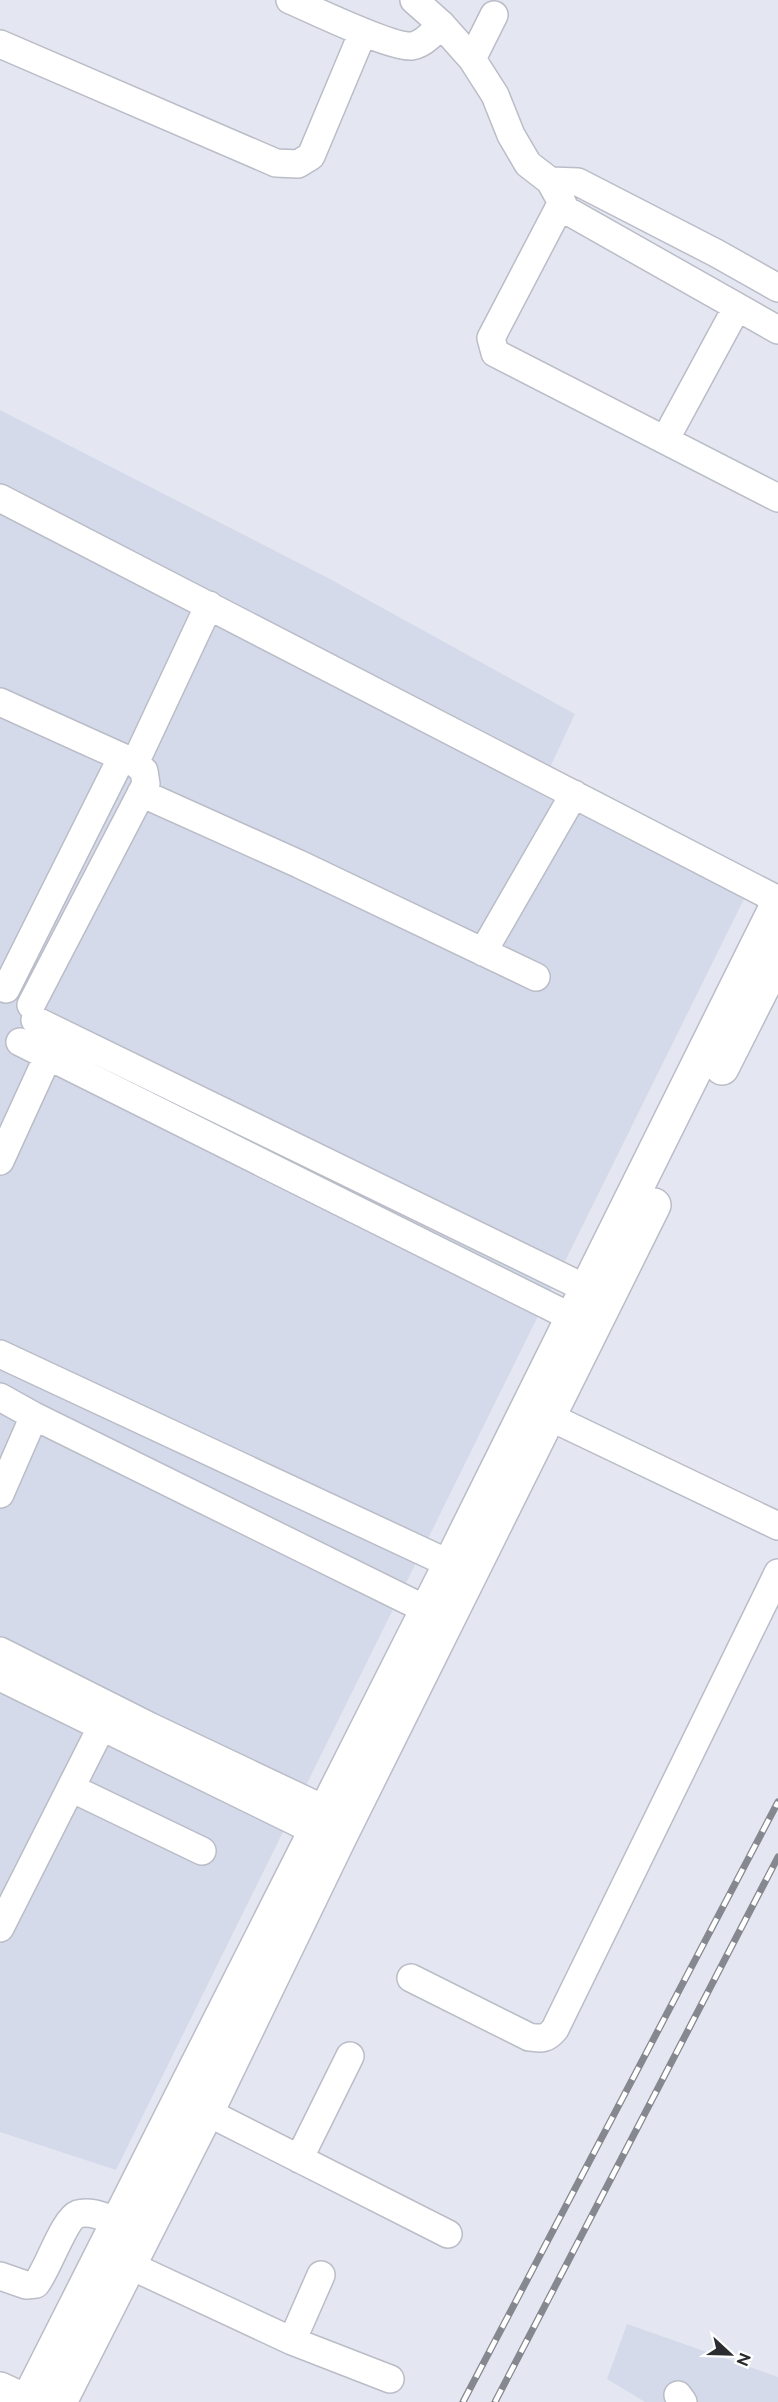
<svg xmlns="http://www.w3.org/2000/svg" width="778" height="2402" viewBox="0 0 778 2402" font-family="Raleway,sans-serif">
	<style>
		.built { fill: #d5daeb }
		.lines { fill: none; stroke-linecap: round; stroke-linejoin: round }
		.minor-casing { stroke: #babdc7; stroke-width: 30 }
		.major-casing { stroke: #babdc7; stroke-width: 36 }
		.minor { stroke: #fff; stroke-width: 27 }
		.major { stroke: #fff; stroke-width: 33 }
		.rail-casing { stroke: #86888f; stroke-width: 7 }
		.rail { stroke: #fff; stroke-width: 4.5; stroke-dasharray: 14; stroke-linecap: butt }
	</style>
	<rect width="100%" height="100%" fill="#e4e7f1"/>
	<path class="built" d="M0,410L330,579L575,714L539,791L746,895L116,2170L0,2132Z
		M627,2324L778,2377V2402H645L607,2379Z"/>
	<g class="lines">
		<g class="minor-casing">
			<path id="minor" d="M290,0C314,10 391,48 412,46C424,44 434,32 441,24
				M414,0L441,24L472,59L495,95L511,135L528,164L550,181L566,210L778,330
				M0,44L276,163L298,164L311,156L363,32
				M472,59L494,15
				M550,181L578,182L716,253L778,288
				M562,202L491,338L495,353L778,498
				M665,440L737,307
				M0,498L778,900
				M0,702L135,763L144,771L146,784L31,1005
				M135,763L209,605
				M141,793L299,864L536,977
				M483,952L574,794
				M6,989L122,757
				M35,1020L587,1289
				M20,1042L573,1318
				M0,1161L48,1056
				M0,1354L450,1564
				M0,1397L34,1416L0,1494
				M34,1416L427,1610
				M550,1417L778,1526
				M0,1651L151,1727L326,1810
				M0,1677L315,1831
				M71,1788L202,1851
				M0,1928L101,1728
				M411,1978L529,2037C542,2039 547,2039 555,2029L778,1573
				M207,2112L448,2234
				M299,2159L350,2056
				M129,2265L292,2341L390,2379
				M0,2276L26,2285L36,2284C48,2269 64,2219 78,2214C91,2210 107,2218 119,2222
				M292,2341L321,2275
				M678,2395L683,2402"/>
		</g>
		<g class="major-casing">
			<path id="major" d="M722,1068L778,957
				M0,2389L28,2402
				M27,2402L450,1564L778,903
				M60,2402L207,2112L338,1841L654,1205"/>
		</g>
		<use href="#minor" class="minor"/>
		<use href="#major" class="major"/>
		<g class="rail-casing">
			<path id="rail" d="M463,2402L778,1802
				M495,2402L778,1857"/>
		</g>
		<use href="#rail" class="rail"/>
	</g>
	<g transform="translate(730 2354) rotate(112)" stroke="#ffffff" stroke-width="4.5" paint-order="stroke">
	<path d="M0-4.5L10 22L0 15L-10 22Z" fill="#2b2c30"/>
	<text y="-9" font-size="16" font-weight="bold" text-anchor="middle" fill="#2b2c30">N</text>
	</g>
</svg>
